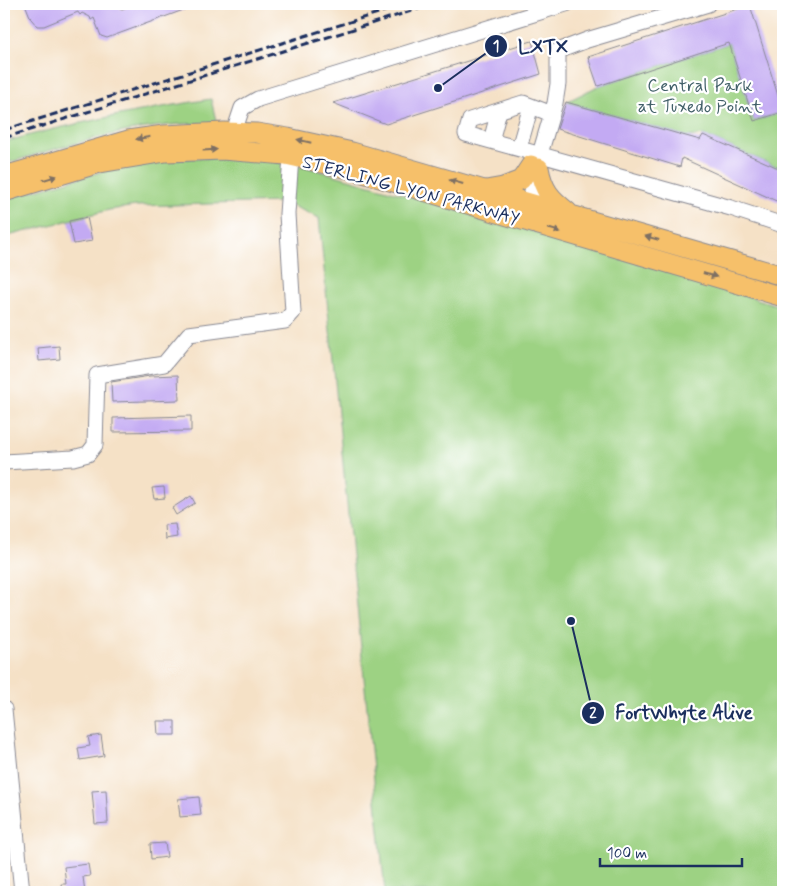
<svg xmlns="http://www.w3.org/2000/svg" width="787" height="896" viewBox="0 0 787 896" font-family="Mynerve,sans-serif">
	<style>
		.green { fill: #9dd283; stroke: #5c8070 }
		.building { fill: #c3aaf3 }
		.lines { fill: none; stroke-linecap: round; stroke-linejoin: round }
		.minor-casing { stroke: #888892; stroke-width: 17 }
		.major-casing { stroke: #888892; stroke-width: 21 }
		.minor { stroke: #fff; stroke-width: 15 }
		.major { stroke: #f6c06b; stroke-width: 19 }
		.rail { stroke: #1b2f5e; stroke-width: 3; stroke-dasharray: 8 4; stroke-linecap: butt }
		.oneway { fill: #7e7064 }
		.labels { text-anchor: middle; stroke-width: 4.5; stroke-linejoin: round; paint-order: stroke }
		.park-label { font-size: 18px; fill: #426069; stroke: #fff }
		.street-label { font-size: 18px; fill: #1b2f5e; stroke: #fff }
		.leader { fill: none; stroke: #1b2f5e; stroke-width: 2 }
		.callout-dot { fill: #1b2f5e; stroke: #fff; stroke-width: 2 }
		.mark-label { font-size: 15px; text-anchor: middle; font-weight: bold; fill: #fff }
		.callout-label { font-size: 19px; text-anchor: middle; font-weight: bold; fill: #1b2f5e; stroke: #fff; stroke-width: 4.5; stroke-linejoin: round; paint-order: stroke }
	</style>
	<rect width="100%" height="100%" fill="#fff"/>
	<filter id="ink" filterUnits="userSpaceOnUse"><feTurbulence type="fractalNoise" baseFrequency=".02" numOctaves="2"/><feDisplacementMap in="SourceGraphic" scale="10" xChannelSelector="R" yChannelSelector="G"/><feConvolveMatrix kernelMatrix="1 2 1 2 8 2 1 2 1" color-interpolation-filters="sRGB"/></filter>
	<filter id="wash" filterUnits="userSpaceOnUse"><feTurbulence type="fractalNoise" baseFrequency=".0096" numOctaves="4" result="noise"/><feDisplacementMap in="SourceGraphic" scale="20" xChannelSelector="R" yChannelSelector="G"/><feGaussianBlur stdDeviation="1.12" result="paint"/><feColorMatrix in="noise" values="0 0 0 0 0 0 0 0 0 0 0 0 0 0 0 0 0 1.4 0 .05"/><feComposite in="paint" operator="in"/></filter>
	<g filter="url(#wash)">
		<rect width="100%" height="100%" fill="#f5e1c6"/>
		<path class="green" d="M729,43L754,121L783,112V170L703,135L688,137L566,102L598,86Z
			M211,99L217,125C205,124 193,123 182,124C121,128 62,147 4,164V142C72,123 141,110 211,99Z
			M196,158L258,159L306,167L557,238L783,307V892H385L319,218L284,202L136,206L109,210L4,237V199L122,166Z"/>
		<g id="blocks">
			<path class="building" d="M25,4H112L122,9L135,4L197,5L107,38L101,36L94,18L91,20L90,17L82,13L80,15L78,12L44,26H37L31,19Z
				M750,5L783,112L754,121L729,43L598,86L588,57Z
				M532,41L541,74L386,124L333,103Z
				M566,102L700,140L703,135L783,170V204L682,158L680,167L557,129Z
				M87,217L92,241L74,244L69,221Z
				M59,346L60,359L39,361L38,348Z
				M178,375L179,400L112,402L111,382L150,376Z
				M191,416V431L113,432V418Z
				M164,487L165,498L154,499L152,488Z
				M191,496L195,503L176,515L172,508Z
				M175,524L177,537L165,539L164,525Z
				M157,721H175V735H158Z
				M101,735L104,756L80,760L78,748L90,746L88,737Z
				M106,790L108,823L95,824L92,791Z
				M199,797L201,815L180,817L178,799Z
				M165,843L167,857L151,859L150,844Z
				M88,864L90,876L83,877L85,892H62L61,884H66L64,867Z"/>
		</g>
	</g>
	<g filter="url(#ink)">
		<use href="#blocks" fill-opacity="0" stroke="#888892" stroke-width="1"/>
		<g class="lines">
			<g class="minor-casing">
				<path id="minor" d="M552,114L523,103L470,120L466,134L731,208L783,225
					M234,132L242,108L258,99L566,4
					M491,141L499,111
					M519,148L531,106
					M526,212L539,168L540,154L555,103L558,84V51L587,40L708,4
					M4,462L73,458L88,454L95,445L97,375L164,364L189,334L285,321L293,312L287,214L291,157
					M4,709L22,892"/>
			</g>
			<g class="major-casing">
				<path id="major" d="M539,168C543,190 550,198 568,212
					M4,176L128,140L164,135L224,132L257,133L288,138L352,152L783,276
					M486,190L503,187L521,180L531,165
					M4,192L100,163L166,152L222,150L286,155L349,169L783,297"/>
			</g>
			<use href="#minor" class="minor"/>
			<use href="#major" class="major"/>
			<path class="rail" d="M4,130L407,4
				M4,138L434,4"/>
		</g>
		<defs><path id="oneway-solid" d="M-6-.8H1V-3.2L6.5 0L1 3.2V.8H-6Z" transform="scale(1.25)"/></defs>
		<g class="oneway">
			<use href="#oneway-solid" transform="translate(143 138) rotate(170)"/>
			<use href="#oneway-solid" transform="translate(304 141) rotate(-167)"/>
			<use href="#oneway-solid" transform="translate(210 150) rotate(-3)"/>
			<use href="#oneway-solid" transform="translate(50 178) rotate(-17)"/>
			<use href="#oneway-solid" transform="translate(456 182) rotate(-164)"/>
			<use href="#oneway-solid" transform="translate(554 230) rotate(16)"/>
			<use href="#oneway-solid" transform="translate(652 238) rotate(-164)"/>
			<use href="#oneway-solid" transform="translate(710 275) rotate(16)"/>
		</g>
	</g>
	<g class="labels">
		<g class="park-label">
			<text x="700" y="91">Central Park<tspan x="700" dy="21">at Tuxedo Point</tspan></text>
		</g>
		<g class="street-label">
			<text transform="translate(411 190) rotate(15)" y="6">STERLING LYON PARKWAY</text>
		</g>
	</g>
	<path class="leader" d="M438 88L496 46M571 621L593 713"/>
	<g class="callout-dot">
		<circle cx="438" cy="88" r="5"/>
		<circle cx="571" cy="621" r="5"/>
		<circle cx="496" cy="46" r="12"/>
		<circle cx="593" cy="713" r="12"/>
	</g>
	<g class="mark-label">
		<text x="496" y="51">1</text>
		<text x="593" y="718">2</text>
	</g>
	<g class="callout-label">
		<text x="543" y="53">LXTX</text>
		<text x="684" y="719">FortWhyte Alive</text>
	</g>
	<rect width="787" height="896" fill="none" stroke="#fff" stroke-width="20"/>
	<path d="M600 858v8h142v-8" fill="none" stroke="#1b2f5e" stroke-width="2.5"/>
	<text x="607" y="858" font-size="15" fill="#1b2f5e" stroke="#ffffff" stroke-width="4" paint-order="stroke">100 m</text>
</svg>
